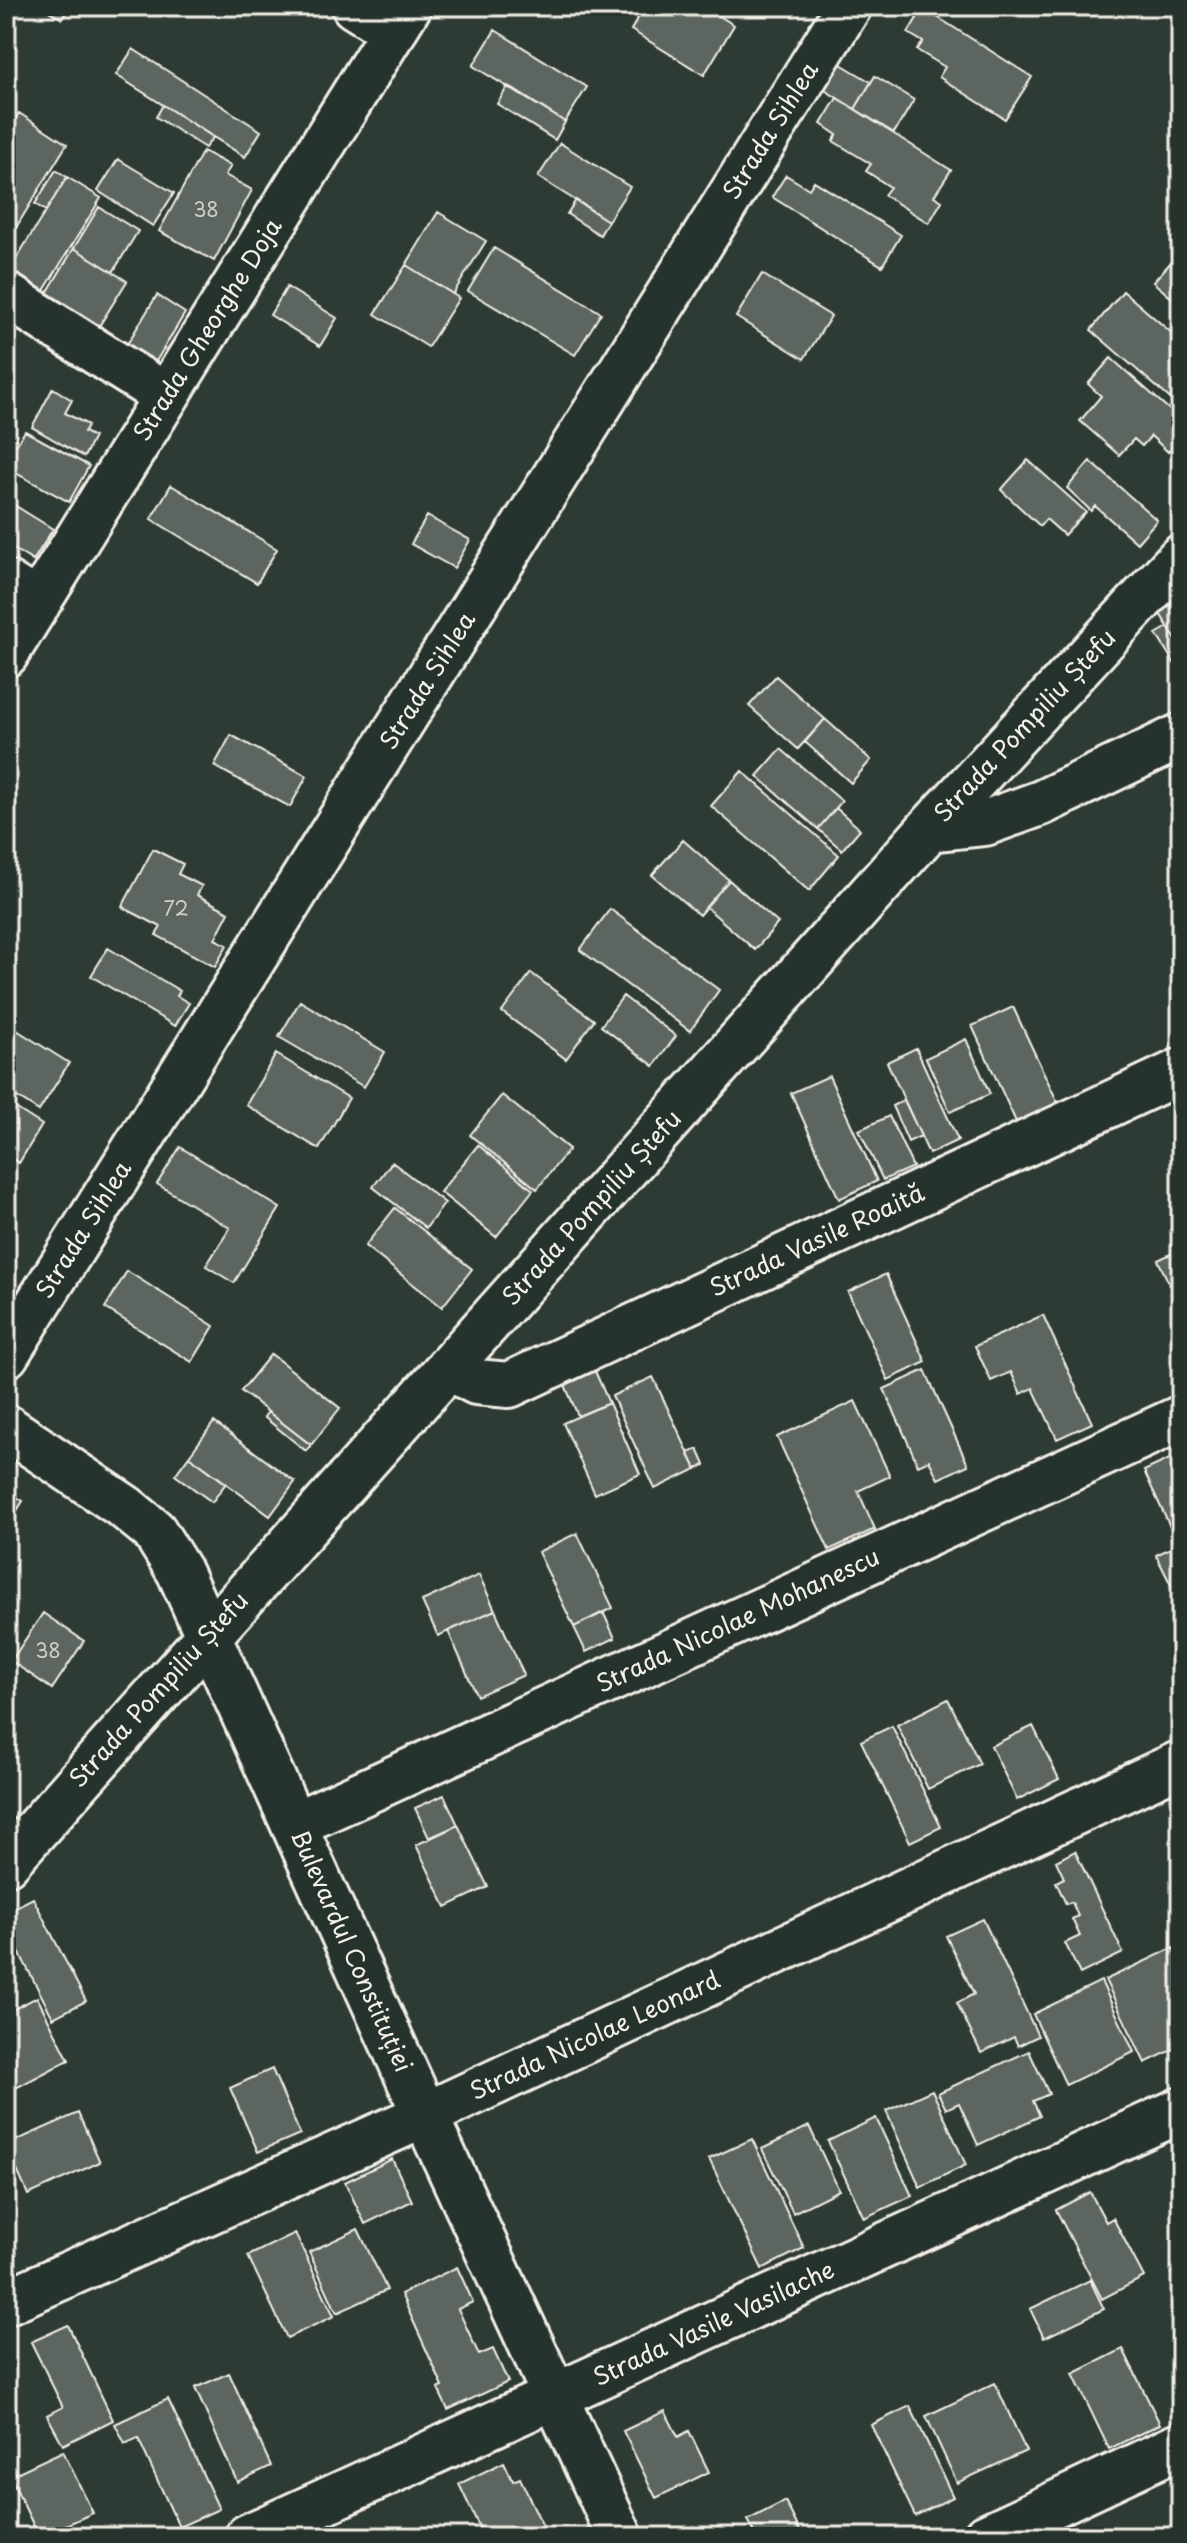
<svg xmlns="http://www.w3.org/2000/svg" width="1187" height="2543" viewBox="0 0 1187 2543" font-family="'Playpen Sans',sans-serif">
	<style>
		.building { fill: #5c655e; stroke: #f4f1e8; stroke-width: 2 }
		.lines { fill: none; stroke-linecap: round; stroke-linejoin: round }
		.minor-casing { stroke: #f4f1e8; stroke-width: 50 }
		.minor { stroke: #26332d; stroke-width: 44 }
		.labels { text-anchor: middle; stroke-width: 8; stroke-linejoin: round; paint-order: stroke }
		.number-label { font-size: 20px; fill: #cecec6 }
		.street-label { font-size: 24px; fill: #f4f1e8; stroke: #26332d }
	</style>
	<rect width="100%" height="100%" fill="#2e3b34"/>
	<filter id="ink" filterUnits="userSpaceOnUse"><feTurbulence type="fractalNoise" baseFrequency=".0125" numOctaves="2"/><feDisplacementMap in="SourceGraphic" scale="16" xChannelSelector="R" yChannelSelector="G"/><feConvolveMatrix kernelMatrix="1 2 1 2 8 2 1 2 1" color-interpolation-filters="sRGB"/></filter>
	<g filter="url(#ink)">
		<path class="building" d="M40,6H70L62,19Z
			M645,6H703L734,25L704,75L631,30Z
			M923,8L1032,77L1005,119L939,77L945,67L917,50L923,42L908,33Z
			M495,30L587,87L565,122L473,66Z
			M133,49L261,131L245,157L116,75Z
			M839,63L871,82L855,109L823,89Z
			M875,76L914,100L894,133L855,109Z
			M508,86L565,122L555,140L497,104Z
			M837,98L951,170L934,196L942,201L929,223L884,195L890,187L866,171L871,164L833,141L837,135L821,124Z
			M163,105L213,137L205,148L156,117Z
			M19,113L67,144L12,234L6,231V134Z
			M560,143L630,187L608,221L538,177Z
			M203,151L231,166L225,175L252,190L214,261L159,231Z
			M118,159L174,193L153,226L98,191Z
			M56,170L67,177L46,211L35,204Z
			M786,175L809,189L814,181L901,235L882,266L772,197Z
			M67,177L101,198L40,297L6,275Z
			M576,200L608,221L600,235L567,214Z
			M99,207L138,231L113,272L74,248Z
			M438,212L486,241L453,294L406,265Z
			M74,248L127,281L96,331L44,298Z
			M494,248L601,313L575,355L468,291Z
			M1181,251V306L1153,282Z
			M406,265L459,298L428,347L375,314Z
			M762,274L831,316L804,359L736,317Z
			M287,287L337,318L320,346L270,315Z
			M1123,291L1181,341V408L1091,330Z
			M157,295L185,313L152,368L123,351Z
			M1111,358L1181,420V438L1168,452L1151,436L1142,446L1134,439L1119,455L1080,421L1101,396L1088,384Z
			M53,388L72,400L65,413L88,425L84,432L94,437L84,457L32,427Z
			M25,431L89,466L69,502L14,472L12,476L6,472V446L17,444Z
			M1028,460L1086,512L1064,535L1046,519L1040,526L1001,490Z
			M1090,461L1157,520L1137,543L1095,506L1091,511L1067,488Z
			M171,485L277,549L257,583L151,519Z
			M6,500L53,529L33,561L6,544Z
			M427,516L470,540L454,568L411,544Z
			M1181,599V648L1159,612Z
			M1168,627L1181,648V674L1156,634Z
			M776,676L825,719L798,749L749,706Z
			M825,719L871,760L851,783L805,742Z
			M231,735L307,776L290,807L214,766Z
			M781,749L842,801L818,829L757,776Z
			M742,771L839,855L809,891L711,806Z
			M836,808L860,829L842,850L818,829Z
			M683,840L729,880L699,915L652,875Z
			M153,849L183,864L178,874L202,886L197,895L229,912L215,939L227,945L215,967L156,935L161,927L122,907Z
			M729,880L778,923L755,950L706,907Z
			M610,909L719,990L690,1031L580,950Z
			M108,948L180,991L177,996L189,1003L175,1026L91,976Z
			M531,973L594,1020L566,1059L502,1012Z
			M623,996L676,1036L654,1066L601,1026Z
			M300,1001L385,1052L364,1087L279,1037Z
			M1013,1007L1058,1103L1016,1122L972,1026Z
			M12,1027L69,1063L39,1111L6,1090V1037Z
			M966,1039L990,1094L950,1112L926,1058Z
			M916,1048L958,1140L929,1154L887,1062Z
			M276,1054L349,1098L319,1149L246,1105Z
			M829,1076L877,1181L839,1199L791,1093Z
			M502,1095L569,1149L537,1189L470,1135Z
			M904,1100L921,1136L908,1142L892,1106Z
			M6,1102L42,1125L19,1163L6,1155Z
			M889,1116L913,1167L883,1180L859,1130Z
			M478,1145L533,1190L496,1237L440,1192Z
			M180,1147L280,1208L234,1283L206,1266L230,1228L157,1184Z
			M392,1162L445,1203L426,1228L373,1187Z
			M395,1208L472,1269L442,1307L365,1246Z
			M1181,1249V1309L1158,1260Z
			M127,1271L214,1326L192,1362L105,1308Z
			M886,1274L926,1362L888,1380L848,1292Z
			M1043,1315L1092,1423L1057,1439L1033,1388L1021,1394L1011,1372L991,1381L975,1346Z
			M271,1354L340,1408L311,1445L241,1391Z
			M925,1370L968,1465L938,1479L929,1460L918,1465L884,1389Z
			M595,1371L609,1403L578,1416L565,1385Z
			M653,1377L696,1469L655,1489L612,1396Z
			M855,1401L890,1476L858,1491L875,1529L829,1550L777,1437Z
			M609,1403L640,1474L595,1494L563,1423Z
			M268,1412L311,1445L306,1451L264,1417Z
			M214,1422L295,1482L270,1516L189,1456Z
			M698,1449L705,1465L696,1469L688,1453Z
			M189,1456L226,1483L212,1502L175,1475Z
			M1176,1456L1181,1467V1543L1178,1544L1144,1471Z
			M6,1490L23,1501L6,1528Z
			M577,1533L613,1608L574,1627L538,1552Z
			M1181,1543V1583L1172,1587L1156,1555Z
			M479,1575L495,1610L438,1636L422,1601Z
			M495,1610L524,1675L477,1696L448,1631Z
			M603,1612L615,1638L586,1652L574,1627Z
			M43,1613L84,1641L52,1689L11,1661Z
			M948,1699L980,1764L928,1789L897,1725Z
			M892,1726L941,1827L910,1842L861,1741Z
			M1033,1726L1059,1779L1017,1800L991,1746Z
			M444,1795L458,1825L429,1838L415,1808Z
			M458,1825L488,1887L446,1907L416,1845Z
			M1075,1851L1123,1953L1080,1974L1065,1943L1080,1936L1072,1919L1078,1916L1072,1902L1066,1904L1056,1882L1064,1878L1056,1861Z
			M33,1898L86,2001L53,2018L6,1927V1912Z
			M983,1919L1038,2036L1018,2046L1014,2037L981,2053L957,2003L974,1994L946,1936Z
			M1173,1948L1181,1965V2059L1176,2048L1145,2063L1105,1980Z
			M1101,1981L1134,2052L1066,2085L1033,2014Z
			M37,1997L69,2060L14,2089L6,2074V2013Z
			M1029,2051L1049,2094L1033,2101L1040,2116L978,2145L959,2103L946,2109L938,2093Z
			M272,2069L300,2134L258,2152L230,2088Z
			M932,2090L966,2165L920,2187L886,2111Z
			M78,2113L100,2162L28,2195L6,2145Z
			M876,2118L912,2196L864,2218L828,2141Z
			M809,2126L839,2190L793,2213L762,2149Z
			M752,2139L804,2248L762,2269L709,2159Z
			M392,2159L412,2201L365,2224L345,2182Z
			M1090,2192L1106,2222L1113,2218L1144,2277L1102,2299L1056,2210Z
			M358,2229L387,2290L337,2313L309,2252Z
			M295,2233L334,2316L287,2338L248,2256Z
			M457,2267L473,2302L458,2309L479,2355L493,2349L508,2382L448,2410L438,2389L443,2387L401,2294Z
			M1090,2280L1104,2309L1044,2338L1030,2309Z
			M68,2325L113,2420L63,2445L47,2415L63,2407L31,2342Z
			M1123,2349L1160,2424L1109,2449L1073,2374Z
			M229,2373L271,2466L237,2482L195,2388Z
			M995,2383L1026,2451L957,2483L926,2416Z
			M168,2399L219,2509L179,2527L138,2438L125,2444L115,2424Z
			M910,2406L953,2497L915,2516L871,2425Z
			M665,2411L678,2437L689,2431L709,2472L656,2498L623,2431Z
			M63,2451L93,2513L39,2537L10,2476Z
			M504,2462L513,2481L520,2478L548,2537H484L459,2484Z
			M785,2501L803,2537H757L748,2520Z"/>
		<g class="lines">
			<g class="minor-casing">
				<path id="minor" d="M354,6L394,31
					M6,295L166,396
					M6,583L38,603
					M6,654L409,6
					M929,829L985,823L1041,803L1181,736
					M6,1355L849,6
					M450,1368L476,1382L509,1385L1181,1071
					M6,1427L126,1508L154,1531L179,1571L425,2115L620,2537
					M295,1824L1181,1418
					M6,1863L929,829L1181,557
					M6,2302L425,2115L1181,1763
					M247,2537L1181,2110
					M985,2537L1181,2445"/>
			</g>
			<use href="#minor" class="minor"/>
		</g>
	</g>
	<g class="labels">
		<g class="number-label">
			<text x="206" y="217">38</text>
			<text x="176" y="916">72</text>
			<text x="48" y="1658">38</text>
		</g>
		<g class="street-label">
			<text transform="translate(771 131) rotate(-58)" y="8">Strada Sihlea</text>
			<text transform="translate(208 330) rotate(-58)" y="8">Strada Gheorghe Doja</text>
			<text transform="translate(428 681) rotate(-58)" y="8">Strada Sihlea</text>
			<text transform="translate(1025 726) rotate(-47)" y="8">Strada Pompiliu Ștefu</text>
			<text transform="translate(592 1208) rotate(-48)" y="8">Strada Pompiliu Ștefu</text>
			<text transform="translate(84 1230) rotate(-58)" y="8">Strada Sihlea</text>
			<text transform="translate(817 1241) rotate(-25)" y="8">Strada Vasile Roaită</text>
			<text transform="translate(738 1621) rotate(-25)" y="8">Strada Nicolae Mohanescu</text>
			<text transform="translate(159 1690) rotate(-48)" y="8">Strada Pompiliu Ștefu</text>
			<text transform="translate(351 1951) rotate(66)" y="8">Bulevardul Constituției</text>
			<text transform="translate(595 2036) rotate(-25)" y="8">Strada Nicolae Leonard</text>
			<text transform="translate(714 2324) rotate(-25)" y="8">Strada Vasile Vasilache</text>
		</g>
	</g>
	<rect width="1187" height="2543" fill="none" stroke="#26332d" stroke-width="32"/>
	<rect x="16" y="16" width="1155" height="2511" fill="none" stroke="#f4f1e8" stroke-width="3" filter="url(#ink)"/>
</svg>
